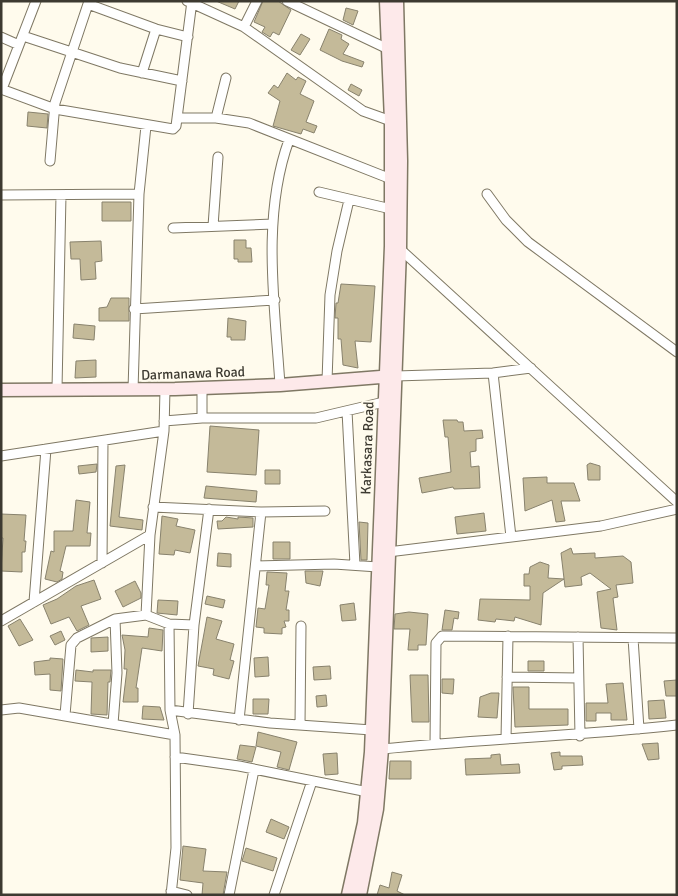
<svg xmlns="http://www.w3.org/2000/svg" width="678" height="896" viewBox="0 0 678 896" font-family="Signika,sans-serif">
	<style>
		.building { fill: #c4ba99; stroke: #88826d }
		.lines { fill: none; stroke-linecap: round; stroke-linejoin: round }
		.street-casing { stroke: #7f7864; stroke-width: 11 }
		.secondary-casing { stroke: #7f7864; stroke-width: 15 }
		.street { stroke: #fff; stroke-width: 9 }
		.secondary { stroke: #fde9ea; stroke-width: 12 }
		.labels { text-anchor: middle; stroke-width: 4; stroke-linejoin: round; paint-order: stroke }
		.street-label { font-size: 14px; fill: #3d3a31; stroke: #fffbed }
	</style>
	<rect width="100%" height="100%" fill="#fffbed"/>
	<path class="building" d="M216,1H239L235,9Z
		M263,1H278L291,10L279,35L273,32L270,37L262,32L265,27L254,22Z
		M346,8L358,11L353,25L343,20Z
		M329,29L342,35L341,39L349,44L343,54L364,62L362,67L342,61L320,50Z
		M301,34L310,39L300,55L291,50Z
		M287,73L296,80L298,77L306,81L300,94L314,101L306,122L317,126L314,133L303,129L301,134L273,126L280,101L268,93L274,85L278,88Z
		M351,84L362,90L359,96L348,90Z
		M28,112L48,114L47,128L27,126Z
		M102,202H131V221H102Z
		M234,240H246V248H251L252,262H238V259H234Z
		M101,241L102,261L95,262L96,279L81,280L80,259H71L70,242Z
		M341,284L375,286L371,342L355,341L358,368L343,365L341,339H338V318H335L336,303H338Z
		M111,298H129V321H99V308L107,307Z
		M228,318L246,321L245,340H231V337H227Z
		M74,324L95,326L94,340L73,338Z
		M96,360V377L75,378L76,361Z
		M443,420H457L458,422H463L464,431L482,430L483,438L476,439V451L470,452L471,467L479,466L480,488L454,489L453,487L422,493L419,478L451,472L448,437H445Z
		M210,426L259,430L256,475L207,472Z
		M590,463L600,466V480H588L587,465Z
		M97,464L96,472L79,474L78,466Z
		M125,465L119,517L143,520L142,530L110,526L116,466Z
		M265,470H280V484H265Z
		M547,477V483H574L580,501H561L565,521L556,522L552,500L525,511L523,478Z
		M206,486L257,491L256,502L204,498Z
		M76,500L90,502L87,533H91L90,546H66L60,571L63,572L62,579L57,582L45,579L51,551L54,552V531H73Z
		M484,513L486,531L457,534L455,517Z
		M1,514L26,515L24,541H26L25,552H22V572L1,571L3,538H1Z
		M162,516L178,519L176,526L195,530L190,553L175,550L174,555L159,554Z
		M226,517L238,519V517L253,518V527L218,529L217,521H222Z
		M359,522L368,523L367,560H361Z
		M273,542H290V559H273Z
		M571,548L573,554L595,553V558L623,556L631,562L633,583L616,585L618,597L613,598L617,630L601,628L597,592L611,589L590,573L581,577L582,585L565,587L561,553Z
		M218,553L231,554V567L217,566Z
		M540,562L549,565L548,578L564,579L543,593L541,625L515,617L514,621L496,619L495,622L478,620L480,599L530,600V586H524V574H529L530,567Z
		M305,571H323L320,586L306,583Z
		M267,572L287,573L285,591H289L286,610H289V621H284L286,627L282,628V634L264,633V628L256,627L258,608L265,609L269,585H266Z
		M94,580L101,599L81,606L89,625L77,631L69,617L51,624L43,605L57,599L76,586Z
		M135,581L141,593V598L123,607L115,591Z
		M207,596L225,600L223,608L205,604Z
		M158,600L178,601L177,615L157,613Z
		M354,603L356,620L342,621L340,605Z
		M445,610L459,612L458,619L454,618L452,630H442Z
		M409,612L428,614L426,645H418V650H408L410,629H394L395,614Z
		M207,617L222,621L216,639L234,644L230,660L234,661L229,679L213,675L214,669L198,666Z
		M20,619L33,640L19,646L8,626Z
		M149,628L163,630L162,651L142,648L136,688H138V702H123L127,669H124L125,650L122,635L148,637Z
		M61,631L65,640L55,645L50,636Z
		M108,637V651L91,652V638Z
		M268,657L269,676L255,677L254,658Z
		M50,658L63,659L61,691L50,690V674L35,675L34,662L50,660Z
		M528,661H544V671H528Z
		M330,666L331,679L314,680L313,667Z
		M76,670L93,672V670H111L110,682H108L107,715L91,714L92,682L75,681Z
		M410,675H428L429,722H412Z
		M442,679H454L453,694L442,693Z
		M677,680V696H666L664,681Z
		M623,683L627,720H611V713H596V721H586V703H608L606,684Z
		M513,687H529V709H568V725L515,727Z
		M491,693H499L497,718L478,717L480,697Z
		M326,695L327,706L317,707L316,696Z
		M253,699H269L268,714H253Z
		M664,700L666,718L649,719L648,701Z
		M143,706L160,707L164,720L142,719Z
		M258,732L297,742L289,770L277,767L281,752L256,746Z
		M658,743L659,759L648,760L642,744Z
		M240,745L256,747L252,762L237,759Z
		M560,752V756H582L583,765L562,766V769L554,770L551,753Z
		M337,753L338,774L325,775L323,754Z
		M500,754L501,765L519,764L520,773L466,775L465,759L491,758V755Z
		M390,761H411V779H389Z
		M271,819L289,827L284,839L266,832Z
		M183,846L206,849L203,871L227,872L223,895H202L203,883L180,880Z
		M246,848L277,858L273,871L242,861Z
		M392,872L402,875L397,891L405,895H377L380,885L389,888Z"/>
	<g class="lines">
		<g class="street-casing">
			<path id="street" d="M187,1L244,27L363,111L391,121
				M287,1L388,49
				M88,4L156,29L188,37
				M244,27L257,1
				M23,36L120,68L182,81
				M1,37L19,45
				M142,73L156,29
				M1,89L55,109L173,129L176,126L192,1
				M2,89L36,1
				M177,118H216L249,123L391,179
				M216,118L226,78
				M50,161L55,103L89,1
				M319,192L391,209
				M487,194L506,220L528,242L677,352
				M1,195L139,194
				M213,226L218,157
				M173,228L273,224
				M400,249L677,502
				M134,309L275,300
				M493,373L511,537
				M396,376L493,373L531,368
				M327,381L330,295L337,251L349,200
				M280,385C275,306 261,217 289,140
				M202,388V418
				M57,389L61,195
				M133,390L139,194L146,126
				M347,411L355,565
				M164,421L202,418H316L384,402
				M1,456L164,431
				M153,507L261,512L325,511
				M388,552L601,526L677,509
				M102,563L103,441
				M256,566L334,564L378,567
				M34,602L46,449
				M146,615L150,535L164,431L165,389
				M1,621L150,535
				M169,624L170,710L175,735L176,848L171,895
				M578,637L580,736
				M633,638L639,729
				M507,677L578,678
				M1,710L19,708L175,735
				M170,710L270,723L372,730
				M188,714L194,625L209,509
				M65,715L71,645L77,638L115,619L146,615L169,624L194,625
				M239,720L261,512
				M113,724L117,673L115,619
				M300,725L301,626
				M506,739L508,636
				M435,744L436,643L442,636L677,638
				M382,749C480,739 579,736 677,725
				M175,757L239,766L368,792
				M171,891L187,895
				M229,895L254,770
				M274,895L312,781"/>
		</g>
		<g class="secondary-casing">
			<path id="secondary" d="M1,390L175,389L280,385L393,376
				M348,895L364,823L371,752L391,246V121L386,1
				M360,895L377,809L382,749L400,249L401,161L397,1"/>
		</g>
		<use href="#street" class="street"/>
		<use href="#secondary" class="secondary"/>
	</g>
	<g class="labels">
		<g class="street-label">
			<text transform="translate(193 373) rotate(-2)" y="5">Darmanawa Road</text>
			<text transform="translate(367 448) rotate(-88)" y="5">Karkasara Road</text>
		</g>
	</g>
	<rect width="678" height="896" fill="none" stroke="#3d3a31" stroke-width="5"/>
</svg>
